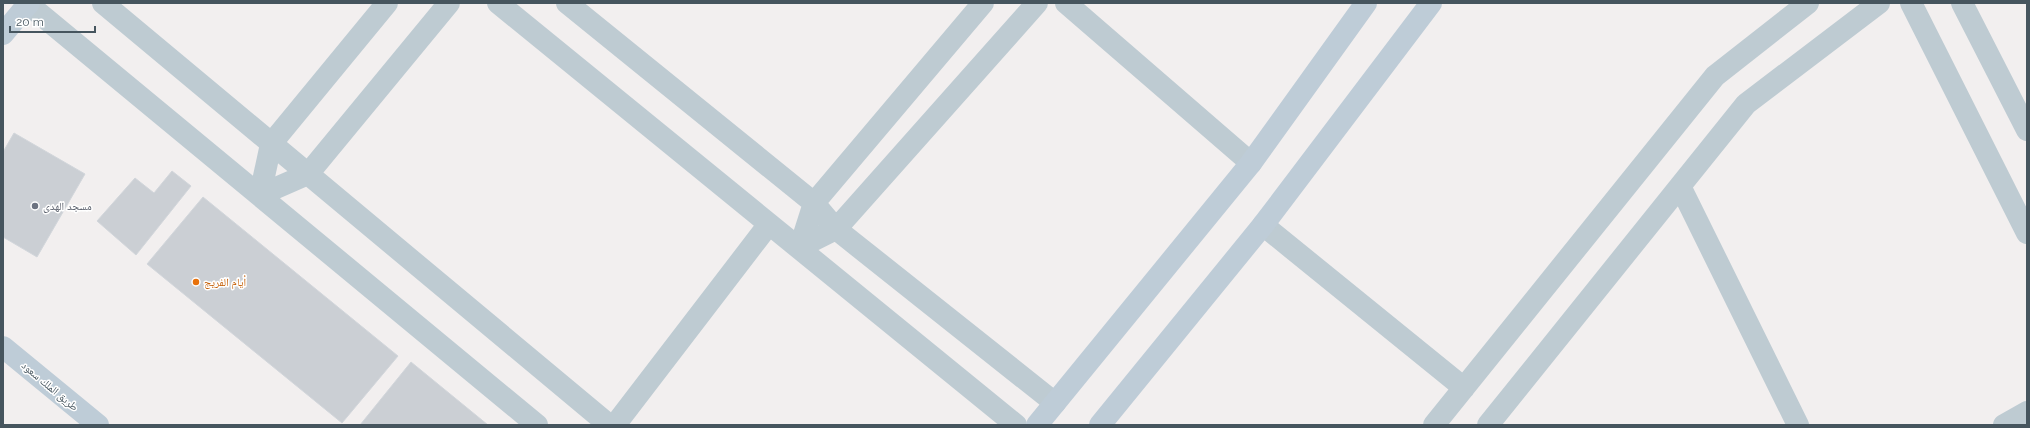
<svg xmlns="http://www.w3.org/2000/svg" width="2030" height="428" viewBox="0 0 2030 428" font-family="Raleway,'Noto Naskh Arabic',sans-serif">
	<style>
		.building { fill: #cbcfd4; stroke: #d2d6db }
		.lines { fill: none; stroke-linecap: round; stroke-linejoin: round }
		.street { stroke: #becbd2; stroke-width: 22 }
		.secondary { stroke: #beccd7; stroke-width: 22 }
		.worship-dot { fill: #6b7280; stroke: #fff; stroke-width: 1.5 }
		.food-dot { fill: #e8710a; stroke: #fff; stroke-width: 1.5 }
		.labels { text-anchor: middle; stroke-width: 3; stroke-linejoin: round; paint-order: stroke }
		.worship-label { font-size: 11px; fill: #5b616d; stroke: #fff; text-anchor: start }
		.food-label { font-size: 11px; fill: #c56008; stroke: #fff; text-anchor: start }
		.street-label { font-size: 11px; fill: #46555e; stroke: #fff }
	</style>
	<rect width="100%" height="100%" fill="#f2efef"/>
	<path class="building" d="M14,133L85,174L37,257L3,237V152Z
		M172,171L191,186L136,255L97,221L135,178L154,193Z
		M203,197L398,356L342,423L147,264Z
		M411,362L488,425H360Z"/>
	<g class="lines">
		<path class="street" d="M103,3L609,425
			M498,3L1016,425
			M567,3L814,203L836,229L1055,403
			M1066,3L1251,163
			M1911,3L2027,233
			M1962,3L2027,130
			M28,4L537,425
			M1680,186L1798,425
			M260,195L308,174L449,3
			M260,195L271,144L387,3
			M1263,225L1464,388
			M800,247L836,229L1037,3
			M800,247L814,203L983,3
			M615,425L769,224
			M1434,425L1715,76L1808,3
			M1488,425L1746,104L1879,3
			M2004,425L2027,412"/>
		<path class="secondary" d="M3,34L29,3
			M3,347L98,425
			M1037,425L1251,163L1366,3
			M1100,425L1263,225L1431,3"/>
	</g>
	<circle class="worship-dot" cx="35" cy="206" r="4"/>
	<circle class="food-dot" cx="196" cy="282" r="4"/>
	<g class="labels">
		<g class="worship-label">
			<text x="43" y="210">مسجد الهدى</text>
		</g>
		<g class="food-label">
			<text x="204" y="286">أيام الفريج</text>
		</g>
		<g class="street-label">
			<text transform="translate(50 386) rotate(40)" y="4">طريق الملك سعود</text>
		</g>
	</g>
	<rect width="2030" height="428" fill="none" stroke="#46555e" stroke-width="8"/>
	<path d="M10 26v6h85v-6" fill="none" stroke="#46555e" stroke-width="2"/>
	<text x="16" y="26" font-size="12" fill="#46555e" stroke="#ffffff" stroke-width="3" paint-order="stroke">20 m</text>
</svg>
